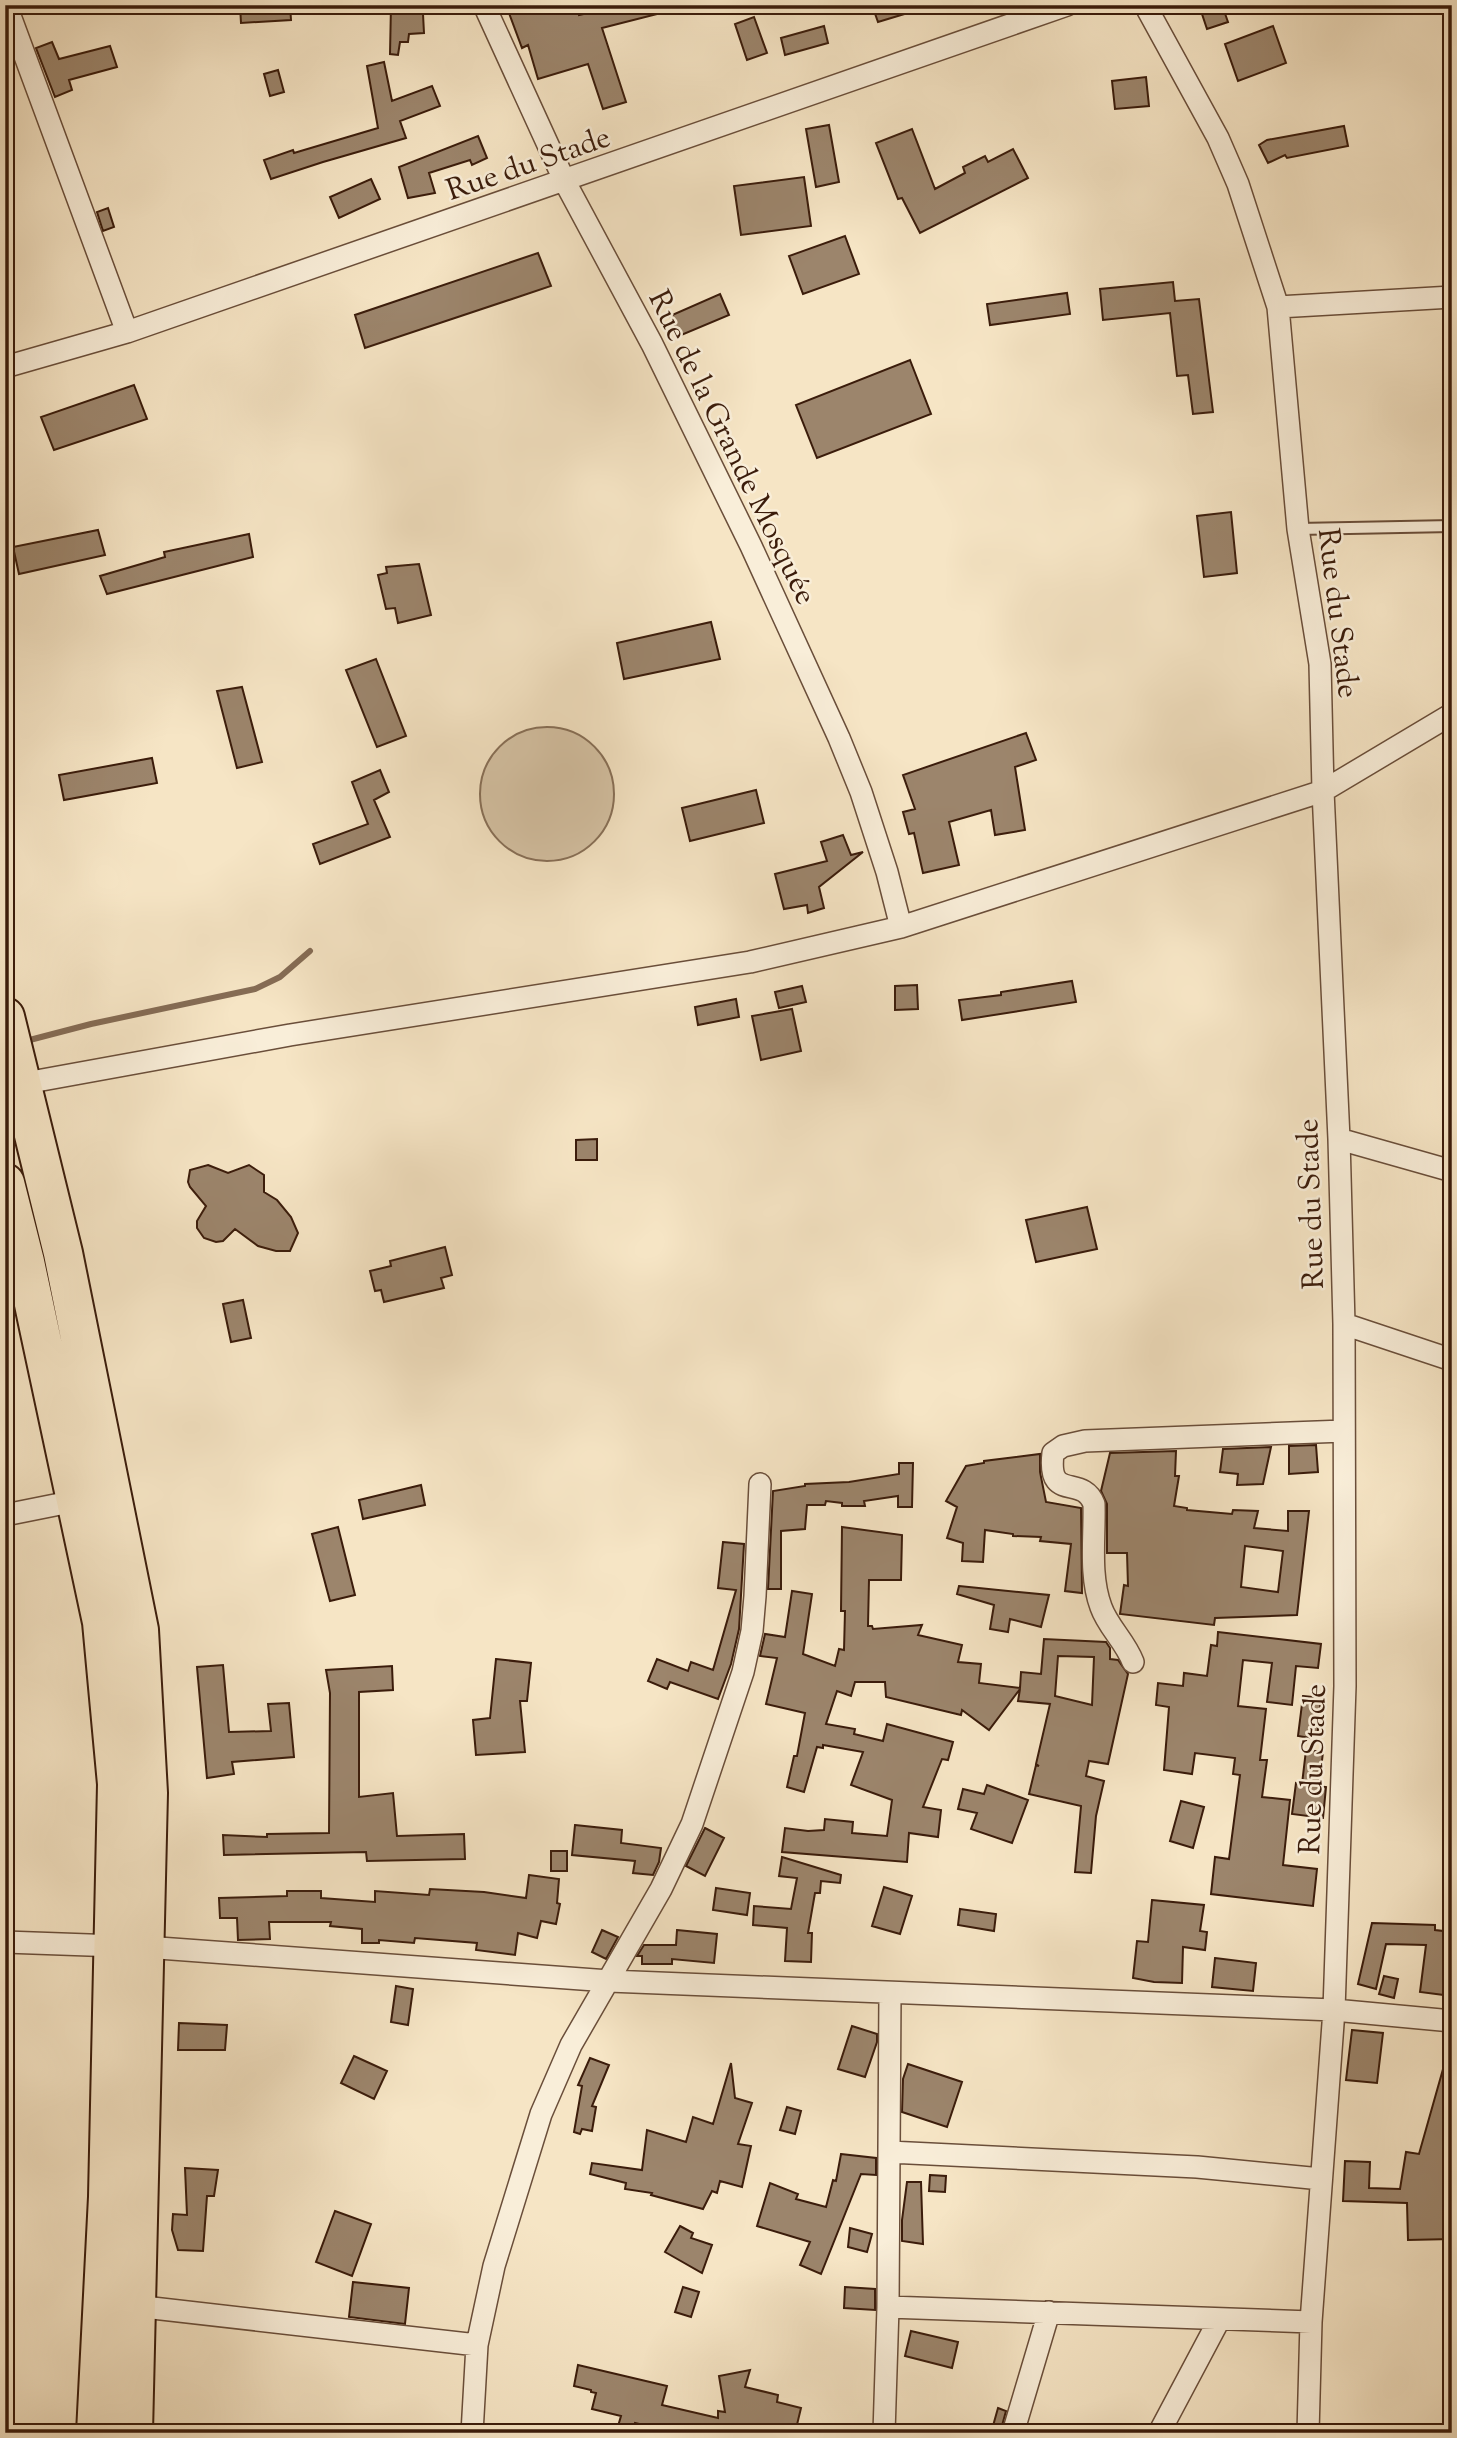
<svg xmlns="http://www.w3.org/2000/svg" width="1457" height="2438" viewBox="0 0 1457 2438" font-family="'Sorts Mill Goudy',serif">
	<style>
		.green { fill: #d6c3a5; stroke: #887058; stroke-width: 2 }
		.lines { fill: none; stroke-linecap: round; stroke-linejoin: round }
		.stream { stroke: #856c55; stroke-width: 6 }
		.building { fill: #9c856c; stroke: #3b1c0b; stroke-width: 2; fill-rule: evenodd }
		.lane-casing { stroke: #6a4e3a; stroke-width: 14 }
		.street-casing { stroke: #6a4e3a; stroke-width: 24 }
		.highway-casing { stroke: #3b1c0b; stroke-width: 42 }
		.lane { stroke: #f9eed9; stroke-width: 10 }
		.street { stroke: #f9eed9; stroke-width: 21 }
		.highway { stroke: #f6e5c5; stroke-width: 38 }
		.labels { text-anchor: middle; stroke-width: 5; stroke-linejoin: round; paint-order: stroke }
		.street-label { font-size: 30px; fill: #3b1c0b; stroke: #f9eed9 }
	</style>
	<rect width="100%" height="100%" fill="#f6e5c5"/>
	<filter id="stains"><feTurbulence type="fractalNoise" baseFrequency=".00286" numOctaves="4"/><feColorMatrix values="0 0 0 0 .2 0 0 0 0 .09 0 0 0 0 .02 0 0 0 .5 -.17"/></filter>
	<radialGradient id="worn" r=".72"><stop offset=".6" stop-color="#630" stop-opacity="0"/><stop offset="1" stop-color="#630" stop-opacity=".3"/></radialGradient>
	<path class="green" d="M480 794a67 67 0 1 1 134 0a67 67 0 1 1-134 0Z"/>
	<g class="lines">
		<path class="stream" d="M22,1042L91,1024L255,989L280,977L310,951
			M1440,2433L1452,2429"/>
	</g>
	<path class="building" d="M240,5H290L291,20L241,23Z
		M391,5H408L406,14H423L424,33L409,34L408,42H400L398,55L390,54Z
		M509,5H577L579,15L625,5H669V11L602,28L626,102L603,109L588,64L538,79L528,45L522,48L509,13L512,12Z
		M882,5H920L921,9L878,22L873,8Z
		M1199,5H1222L1228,22L1207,29Z
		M754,17L767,53L747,60L735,24Z
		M824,26L828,43L785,55L781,38Z
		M1273,26L1286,63L1238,81L1225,44Z
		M52,42L59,59L110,46L117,67L69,80L72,90L55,97L36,48Z
		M384,62L392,101L432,86L440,106L400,121L406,138L323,162L271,179L264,160L293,150L294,153L378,128L367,66Z
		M278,70L284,92L270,96L264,74Z
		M1146,77L1149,106L1115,109L1112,81Z
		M829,125L839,182L816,187L806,129Z
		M1344,126L1348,146L1287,158L1285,155L1268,163L1259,145L1267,140Z
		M912,129L935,189L965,173L963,167L985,156L988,162L1013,149L1028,178L920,233L902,198L898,199L876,143Z
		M478,136L487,158L472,165L470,160L429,173L435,193L408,198L399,167Z
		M804,177L811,226L741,235L734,186Z
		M371,179L380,199L339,218L330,197Z
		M108,208L114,227L103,231L97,212Z
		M845,236L859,274L803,294L789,256Z
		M538,253L551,286L365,348L355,315Z
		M1173,282L1175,301L1199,299L1213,412L1193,414L1188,375L1177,376L1170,313L1103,320L1100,289Z
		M1067,293L1070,314L990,325L987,304Z
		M720,294L729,315L679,336L670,316Z
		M910,360L931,414L817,458L796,405Z
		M134,385L147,419L54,450L41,417Z
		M1231,512L1237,573L1204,577L1197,516Z
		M98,530L105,555L19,574L13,547Z
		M249,534L253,557L107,594L100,576L165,557L164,552Z
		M419,564L431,615L398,623L395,608L386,609L378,575L387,573L386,567Z
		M711,622L720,659L624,679L617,643Z
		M376,659L406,736L377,747L346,670Z
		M242,687L262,762L237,768L217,691Z
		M1026,733L1036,760L1015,767L1025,830L995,835L991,810L949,822L959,865L923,873L914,833L909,834L903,812L915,809L903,775Z
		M152,758L157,783L64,800L59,775Z
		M380,770L389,792L374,800L390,837L320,864L313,844L368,824L352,782Z
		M756,790L764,823L690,841L682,808Z
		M843,835L851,855L863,852L819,887L824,908L808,913L807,905L784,909L775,874L827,861L821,842Z
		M1072,981L1076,1002L962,1020L959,1000L1001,995V992Z
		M917,985L918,1009L895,1010V986Z
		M802,986L806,1002L779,1008L775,992Z
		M736,999L739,1017L698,1025L695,1007Z
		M792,1009L801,1051L761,1060L752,1016Z
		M597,1139V1160H576V1140Z
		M208,1165L228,1173L249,1165L264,1175V1192L277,1200L291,1217L298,1233L290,1251H276L258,1246L235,1229L223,1241L216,1242L204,1238L197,1228V1221L206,1206L190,1187L188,1182L190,1170Z
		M1087,1207L1097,1249L1036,1262L1026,1220Z
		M445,1247L452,1275L441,1278L444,1288L384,1302L381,1290L375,1291L370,1271L391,1266L390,1261Z
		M243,1300L251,1338L231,1342L223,1304Z
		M1316,1445L1318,1472L1289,1474V1446Z
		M1271,1447L1263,1484L1237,1485L1238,1474L1220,1472L1223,1449Z
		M1176,1451L1175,1476H1179L1174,1506L1187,1508V1510L1232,1514L1233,1510L1258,1511L1254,1528L1288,1531V1511H1309L1297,1615L1215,1618L1214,1625L1120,1614L1124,1585L1128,1586L1127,1553H1107V1504L1101,1491L1110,1453ZM1245,1546L1283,1551L1278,1592L1241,1587Z
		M1040,1454V1472L1046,1502L1081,1508L1082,1593L1065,1591L1071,1544L1040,1541L1041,1537L1013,1536V1534L985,1530L983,1562L962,1561L963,1543L947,1538L957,1507L946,1501L966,1466L984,1463V1461Z
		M899,1463H913L912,1507H898V1496L864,1501L865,1506H842V1503L826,1501L825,1505H807L805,1529L781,1531V1589H768L773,1491L805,1486V1484L849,1482L899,1474Z
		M421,1485L425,1505L363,1519L359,1500Z
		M338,1527L355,1595L330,1601L312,1534Z
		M842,1527L902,1535L901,1580H869L868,1626H872L873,1629L922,1625L918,1635L962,1645L958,1662L981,1664L979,1683L1020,1688L1021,1672L1041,1674L1044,1639L1106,1642L1110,1648V1659L1118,1660L1128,1674L1108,1764L1089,1761L1086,1776L1104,1781L1096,1816L1091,1873L1075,1872L1081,1806L1029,1794L1036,1765L1039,1766L1036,1764L1050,1704L1018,1701L1020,1689L989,1730L962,1710L961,1715L886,1697L885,1682H855L851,1696L837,1691L826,1724L855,1729L854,1734L883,1741L887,1724L953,1742L948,1760L942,1759L923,1807L941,1810L938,1837L909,1833L907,1862L782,1852L785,1828L808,1831L824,1830L825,1819L853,1822L852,1833L887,1836L892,1800L851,1785L863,1752L823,1745V1748L817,1747L804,1792L787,1787L794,1756H797L805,1713L766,1704L777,1658L760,1656L765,1634L785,1637L792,1591L812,1594L803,1654L835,1666L839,1649L844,1650L845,1611H841ZM1058,1656L1094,1657L1092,1705L1055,1696Z
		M723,1542L744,1544L739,1629L731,1664L718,1699L670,1682L667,1689L648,1681L657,1659L688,1671L691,1662L713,1670L736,1590L718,1588Z
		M959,1586L1049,1595L1041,1627L1010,1619L1008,1632L990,1629L994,1605L957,1594Z
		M1218,1632L1321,1644L1318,1668L1296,1666L1292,1705L1267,1702L1272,1663L1243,1660L1238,1706L1266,1709L1260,1760H1267L1262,1797L1290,1800L1283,1865L1317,1869L1313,1906L1211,1894L1215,1857L1229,1859L1240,1775L1233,1774L1235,1758L1195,1753L1192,1774L1164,1770L1169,1707L1156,1705L1158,1683L1183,1686L1184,1673L1207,1676L1211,1645L1217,1646Z
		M496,1659L531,1663L527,1701H520L525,1752L476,1755L473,1720L490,1718Z
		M223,1665L229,1732L271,1731L268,1704L289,1703L294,1757L232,1762L234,1774L207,1778L197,1667Z
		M392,1666L393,1690L359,1692V1797L393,1793L397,1836L464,1834L465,1859L367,1861L366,1852L224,1855L223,1835L267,1837V1834L329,1833L330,1693L326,1670Z
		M1303,1696L1321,1698L1317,1739L1298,1736Z
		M1306,1750L1323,1752L1319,1786L1326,1787L1323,1818L1292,1814L1296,1783L1302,1784Z
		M987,1785L1028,1800L1012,1843L971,1829L977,1813L958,1809L963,1789L984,1794Z
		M1181,1801L1204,1807L1193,1848L1170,1841Z
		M575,1825L622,1830L621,1843L661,1848L659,1862L653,1875L633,1873L635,1861L572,1855Z
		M705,1828L724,1838L705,1876L686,1866Z
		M551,1851H567V1871H551Z
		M782,1857L841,1875L840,1883L821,1881L820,1893H815L808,1933H812L811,1962L785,1961L787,1928L753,1925L754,1906L791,1909L797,1878L779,1876Z
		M529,1875L559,1879L557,1903L560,1904L556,1924L541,1921L537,1938L518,1933L515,1955L476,1950L477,1943L415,1938L414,1943L379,1940V1943H362V1929L330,1926L331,1922H269L270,1939L238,1940L237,1918H220L219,1898L287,1896V1891H321V1898L375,1902V1891L429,1895L430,1889L484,1892L526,1898Z
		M884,1887L912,1896L900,1934L872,1926Z
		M716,1888L750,1893L747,1915L713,1910Z
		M1152,1900L1204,1905L1200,1931L1207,1932L1205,1950L1183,1947L1182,1983L1154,1982L1133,1978L1137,1941L1148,1942Z
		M960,1909L996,1914L994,1931L958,1925Z
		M1372,1923L1435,1925V1930L1452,1932V1996L1420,1992L1426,1945L1386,1944L1376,1989L1358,1984Z
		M602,1930L618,1937L606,1959L592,1952Z
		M677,1930L717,1934L714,1963L672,1959V1964H642V1956H637L644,1945H676Z
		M1215,1958L1256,1963L1253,1991L1212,1987Z
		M1384,1976L1398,1979L1394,1998L1379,1994Z
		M396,1986L413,1989L408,2025L391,2022Z
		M179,2023L227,2025L225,2050H178Z
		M852,2026L877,2034V2042L865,2077L838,2069Z
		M1352,2030L1383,2033L1377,2083L1346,2080Z
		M1447,2055H1452V2239L1408,2240L1407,2203L1343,2201L1345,2161L1370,2162L1369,2188L1400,2189L1406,2152L1419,2154Z
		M354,2056L387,2071L374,2099L341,2083Z
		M590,2058L609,2065L592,2106L596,2107L592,2131L582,2129L580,2134L574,2132L582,2086L578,2085Z
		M731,2063L735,2098L752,2103L738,2144L751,2146L742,2187L720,2181L717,2193L712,2191L703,2209L651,2195L652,2193L625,2189L626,2183L590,2174L592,2163L642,2170L647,2130L686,2142L693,2117L713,2124Z
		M908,2064L962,2082L947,2127L902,2112L903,2079Z
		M787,2107L801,2111L795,2134L780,2130Z
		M841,2154L876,2158V2175L861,2174L821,2274L800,2265L810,2242L757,2226L770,2183L798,2194L796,2199L826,2207L833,2180L836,2181Z
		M185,2168L218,2170L214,2196H207L203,2251L178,2250L172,2230L173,2214L187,2215Z
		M930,2175L946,2176L945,2192L929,2191Z
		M907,2182H921L923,2244L902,2241V2220Z
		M335,2211L371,2224L352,2276L316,2262Z
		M680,2226L693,2233L691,2238L712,2245L702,2273L665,2252Z
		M850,2228L872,2234L867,2252L848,2247Z
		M353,2282L409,2288L405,2324L349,2317Z
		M683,2287L699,2292L691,2317L675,2312Z
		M845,2287L875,2289V2310L844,2308Z
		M911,2331L958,2342L952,2368L905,2356Z
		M578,2365L667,2386L662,2405L718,2418V2411L725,2412L719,2376L750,2370L745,2387L778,2395L777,2402L801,2408L795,2433L753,2431V2433H677L635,2423L632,2433H616L621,2416L592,2409L596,2393L591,2392V2390L574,2386Z
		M998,2408L1006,2411L1000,2433H991Z"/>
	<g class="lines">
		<g class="lane-casing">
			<path id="lane" d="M1298,529L1452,526"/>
		</g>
		<g class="street-casing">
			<path id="street" d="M6,5L127,332
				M484,5L565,182L652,344L751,546L839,738L861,792L887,872L901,927
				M1145,5L1218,138L1238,184L1278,307L1298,529L1320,664L1323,791L1339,1139L1344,1324L1345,1686L1334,2010L1311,2322L1308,2433
				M1278,307L1452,297
				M5,367L127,332L1067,5
				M20,1084L290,1035L750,962L901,927L1323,791L1452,714
				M1339,1139L1452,1171
				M1344,1324L1452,1360
				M5,1515L85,1499
				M1133,1662C1125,1641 1108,1627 1101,1607C1089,1575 1095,1537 1094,1504C1082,1473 1047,1504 1053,1453L1063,1446L1085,1441L1344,1431
				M5,1942L145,1947L609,1981L1334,2010L1452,2021
				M889,2152L1197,2167L1321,2179
				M135,2306L477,2345
				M888,2307L1311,2322
				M472,2433L477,2345L494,2266L541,2114L571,2045L661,1889L692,1824L743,1672L752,1631L755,1596L760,1484
				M884,2433L888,2307L890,1993
				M1013,2433L1049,2312
				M1159,2433L1219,2320"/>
		</g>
		<g class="highway-casing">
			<path id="highway" d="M5,1017L63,1253L139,1630L148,1793L133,2433
				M5,1183L25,1262L102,1622L117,1784L108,2197L96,2433"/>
		</g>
		<use href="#lane" class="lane"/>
		<use href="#street" class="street"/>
		<use href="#highway" class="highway"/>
	</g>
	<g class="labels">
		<g class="street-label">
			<text transform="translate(528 163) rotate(-19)" y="10">Rue du Stade</text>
			<text transform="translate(733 447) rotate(64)" y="10">Rue de la Grande Mosquée</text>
			<text transform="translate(1339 613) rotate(83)" y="10">Rue du Stade</text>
			<text transform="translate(1310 1204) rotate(-92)" y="10">Rue du Stade</text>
			<text transform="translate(1312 1769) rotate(-88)" y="10">Rue du Stade</text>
		</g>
	</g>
	<rect width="1457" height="2438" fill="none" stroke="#f6e5c5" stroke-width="28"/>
	<rect x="7" y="7" width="1443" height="2424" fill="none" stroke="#3b1c0b" stroke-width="3.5"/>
	<rect x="14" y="14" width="1429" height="2410" fill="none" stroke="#3b1c0b" stroke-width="2"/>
	<rect width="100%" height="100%" filter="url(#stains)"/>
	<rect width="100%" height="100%" fill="url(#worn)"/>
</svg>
